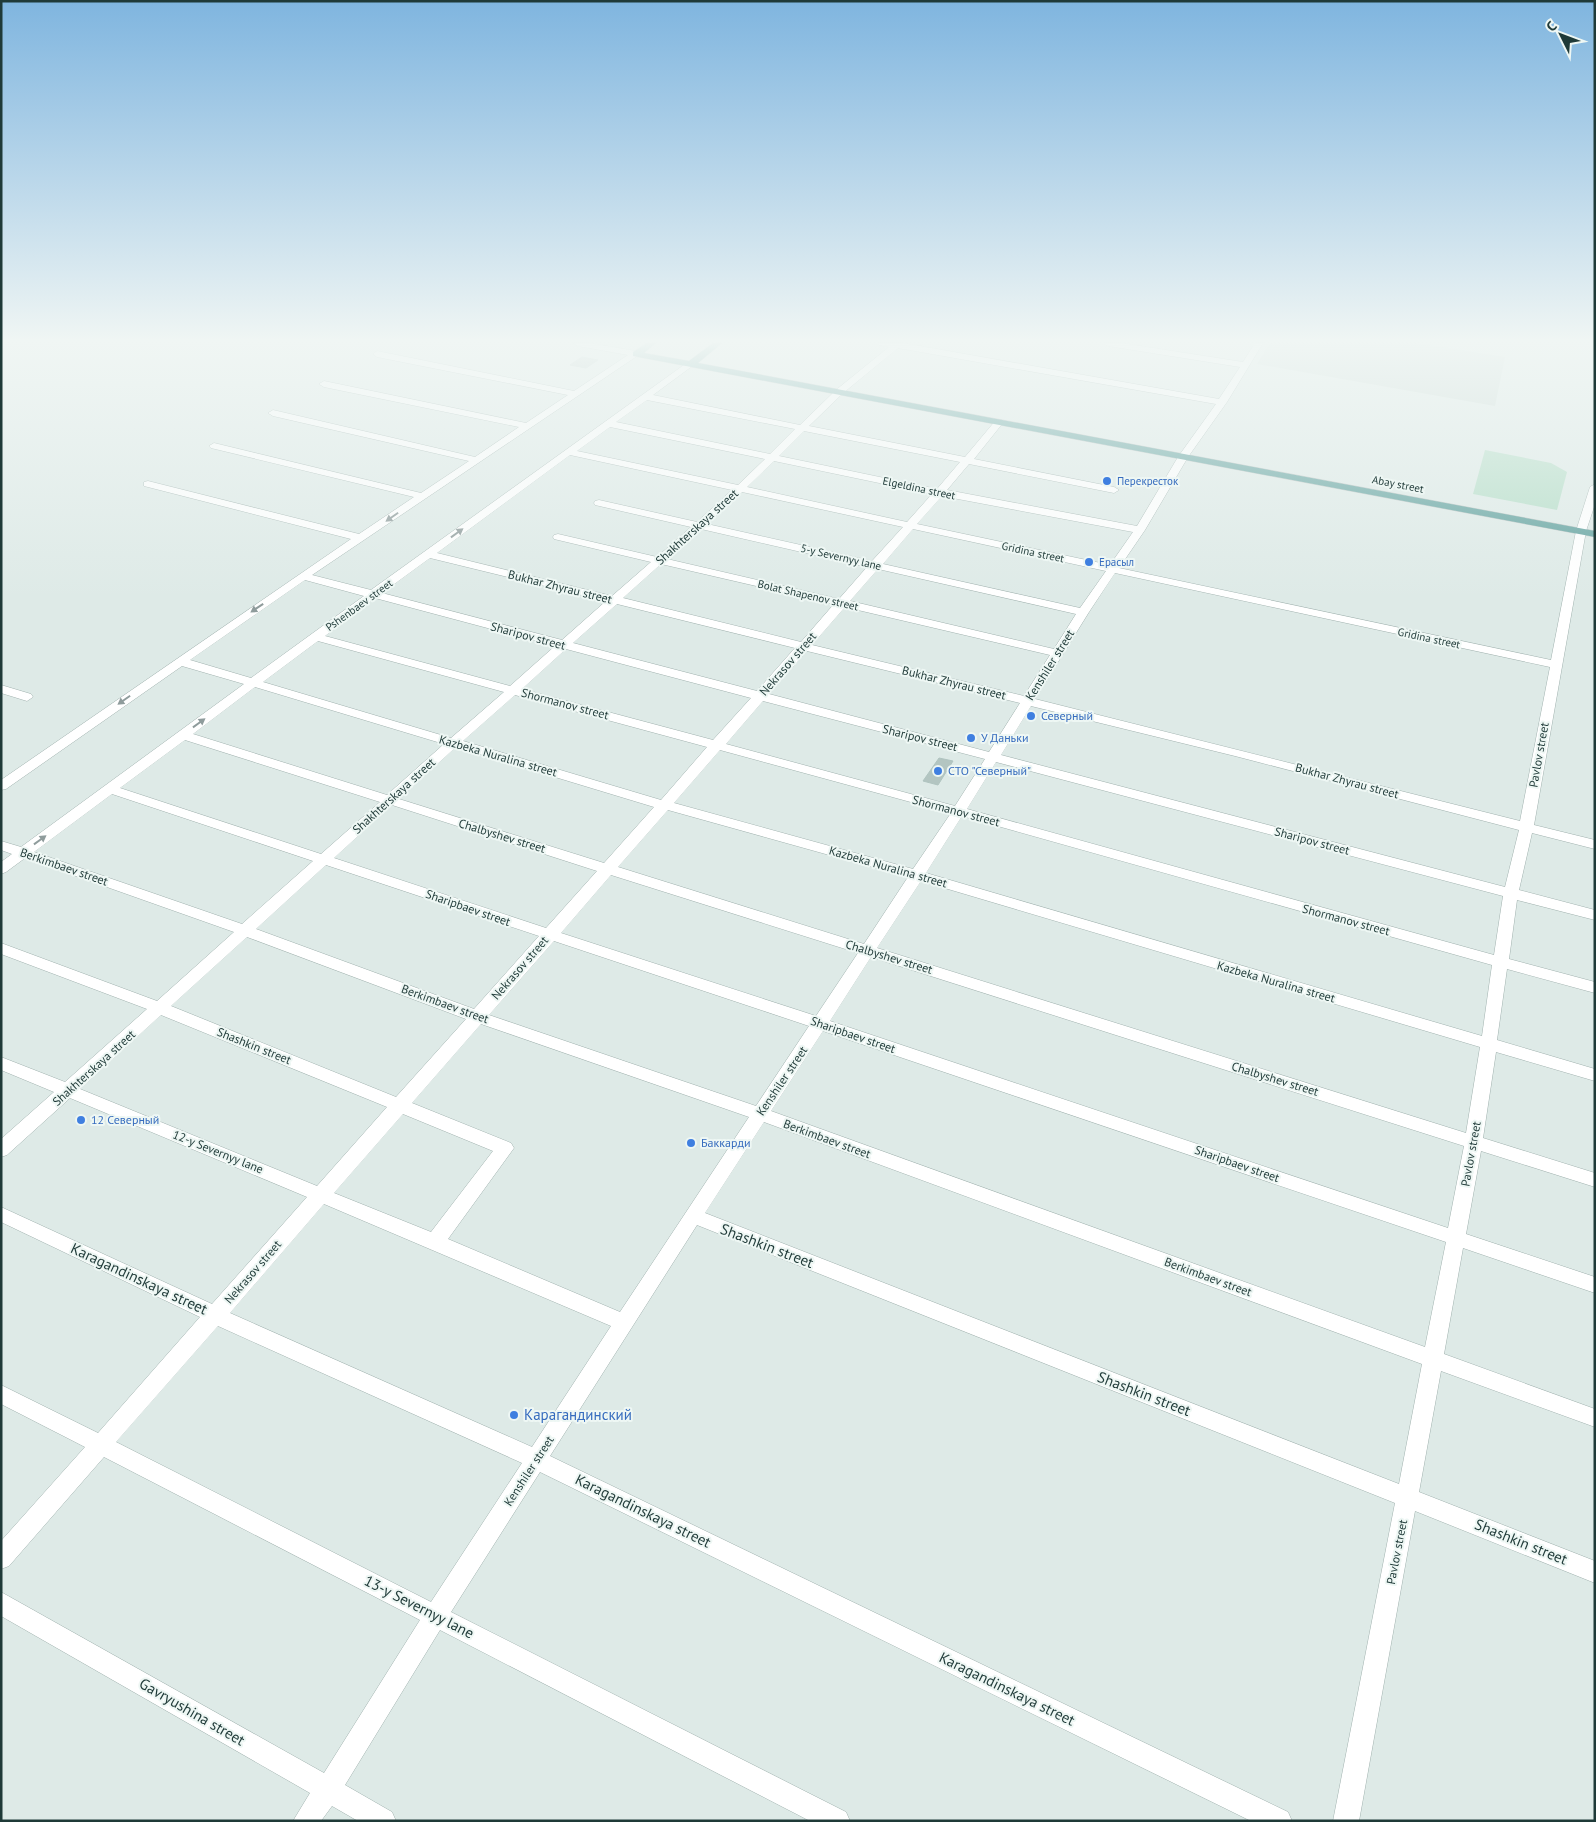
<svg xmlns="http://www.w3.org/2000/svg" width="1596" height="1822" viewBox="0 0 1596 1822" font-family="'PT Sans',sans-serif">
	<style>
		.built { fill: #ccdad6 }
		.green { fill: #b5ddc8 }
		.building { fill: #b3c5c1; stroke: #b0c4c0 }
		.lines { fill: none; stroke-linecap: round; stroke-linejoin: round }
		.minor-casing { stroke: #a1b2af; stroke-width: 1 }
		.major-casing { stroke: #bcc4c3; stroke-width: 1 }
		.minor { fill: #fff; fill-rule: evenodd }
		.major { fill: #61a19e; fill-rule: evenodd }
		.oneway { fill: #8f9c9c }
		.shop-dot { fill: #3f7fe0; stroke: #eef7f4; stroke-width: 2 }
		.labels { text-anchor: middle; stroke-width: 4; stroke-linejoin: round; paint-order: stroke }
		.far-shop-label { font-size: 11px; fill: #366cbe; stroke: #eef7f4; text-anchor: start }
		.far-street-label { font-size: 11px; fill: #1f3a38; stroke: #eef7f4 }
		.street-label { font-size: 12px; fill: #1f3a38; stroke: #eef7f4 }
		.shop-label { font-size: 12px; fill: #366cbe; stroke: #eef7f4; text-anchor: start }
		.near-street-label { font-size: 15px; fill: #1f3a38; stroke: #eef7f4 }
		.near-shop-label { font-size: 15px; fill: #366cbe; stroke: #eef7f4; text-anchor: start }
	</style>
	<rect width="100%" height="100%" fill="#deeae7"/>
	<path class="built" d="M1270,343H1416L1505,357L1495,406L1257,364Z"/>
	<path class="green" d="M1485,450L1551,463L1567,472L1557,510L1473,494Z"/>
	<path class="building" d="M582,357L598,360L586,368L570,365Z
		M939,758L953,761L938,785L923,781Z"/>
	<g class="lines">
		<g class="minor-casing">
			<path id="minor" d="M574,343H589L636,351L640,354L312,575L371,590L688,362H694L695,364L653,395L800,425L836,390L889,347L879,345L878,343H903L1219,399L1240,367L1108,346L1104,343H1121L1243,362L1255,343H1263L1227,402L1188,457L1145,530L1119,568L1551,660L1576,531L1590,487L1595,484V504L1586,531L1534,825L1595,840V849L1532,833L1519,890L1595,910V920L1517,900L1509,959L1595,982V993L1507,969L1497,1040L1595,1069V1081L1496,1052L1483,1138L1595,1173V1187L1481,1151L1466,1234L1595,1277V1293L1463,1248L1444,1354L1595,1409V1427L1441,1371L1419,1492L1595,1561V1583L1415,1511L1359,1821H1333L1395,1503L697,1225L550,1456L1288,1812L1292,1821H1251L540,1472L451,1612L846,1812L850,1821H810L440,1630L345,1785L392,1812L396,1821H358L332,1806L321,1821H293L310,1793L1,1616V1592L324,1773L420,1620L104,1457L9,1566L1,1569V1541L85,1447L1,1404V1385L98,1433L200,1317L1,1222V1207L212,1304L307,1197L70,1098L7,1155L1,1157V1139L54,1092L1,1070V1057L65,1082L147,1009L1,954V943L157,1001L234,932L25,858L6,872L1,874V862L12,854L1,850V841L21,847L244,684L182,666L6,789L1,790V780L351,539L144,486V482L148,481L359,534L414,497L211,448L209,446L214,443L421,493L469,461L273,416L268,413L273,410L475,457L519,427L324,387L319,384L324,381L526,423L568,395L377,357L373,354L377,351L574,391L628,355L578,346ZM898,348L1216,404L1178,457L1137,526L947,490L969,464L1114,493L1119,490L1114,487L974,459L1002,424V420H996L965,457L809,426L842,394ZM647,400L795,429L770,454L616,422ZM610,427L765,459L738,485L577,451ZM804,431L960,462L937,489L779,456ZM570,455L732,490L697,522L599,500L595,501L594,503L595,505L691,527L657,557L558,534L554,535L553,537L554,539L651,562L612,596L437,553ZM774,461L932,494L907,522L747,487ZM742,492L903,527L872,561L707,524ZM942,496L1133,532L1110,565L917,524ZM701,529L867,567L839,599L667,559ZM913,529L1106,571L1080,608L883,564ZM430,558L606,601L562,640L382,593ZM661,564L834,604L801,642L623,598ZM878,569L1076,614L1054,649L850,601ZM1115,573L1550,667L1520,821L1035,699L1089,612ZM305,580L364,596L251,678L190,660ZM375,598L555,646L510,686L325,636ZM617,604L795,648L757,691L573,643ZM845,607L1050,655L1024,696L812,645ZM318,641L504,692L451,738L263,682ZM566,649L751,698L713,740L522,689ZM807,651L1020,703L989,752L769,694ZM255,687L444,744L387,795L193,734ZM515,695L707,747L661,800L463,741ZM763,701L985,759L955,806L726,744ZM1031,706L1235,756L1519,830L1505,887L1001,755ZM185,740L380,802L321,854L120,788ZM456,747L654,807L604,863L399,799ZM720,750L951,813L913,869L674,803ZM996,762L1503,896L1494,955L967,809ZM112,794L313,861L242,924L34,852ZM392,805L597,871L546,928L334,858ZM668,810L908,877L864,944L618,867ZM962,816L1492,965L1482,1036L926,873ZM326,865L539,936L474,1009L256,929ZM611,875L858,953L816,1016L561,933ZM921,881L1480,1047L1466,1133L877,948ZM247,937L466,1019L396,1097L171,1006ZM554,941L809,1026L756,1106L489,1015ZM871,957L1464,1146L1448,1228L830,1021ZM161,1015L387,1107L317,1186L80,1089ZM481,1024L749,1117L620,1312L448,1239L514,1148L511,1143L412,1103ZM823,1031L1446,1242L1425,1347L771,1111ZM403,1114L493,1151L431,1232L334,1193ZM764,1122L1422,1364L1399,1484L705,1213ZM324,1204L611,1326L532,1447L230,1313ZM218,1326L522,1463L431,1602L116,1442Z
				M1,685L31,694L33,697L27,701L1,693Z"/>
		</g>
		<g class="major-casing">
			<path id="major" d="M647,343H656L644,353L689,361L713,343H722L698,363L1595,531V537L633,356V352Z"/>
		</g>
		<use href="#minor" class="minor"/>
		<use href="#major" class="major"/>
	</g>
	<defs><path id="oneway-solid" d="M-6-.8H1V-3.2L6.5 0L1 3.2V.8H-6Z" transform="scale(1.25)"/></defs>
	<g class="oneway">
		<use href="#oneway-solid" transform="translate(392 517) rotate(145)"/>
		<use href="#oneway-solid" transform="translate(457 533) rotate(-36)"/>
		<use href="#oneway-solid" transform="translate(257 608) rotate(146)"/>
		<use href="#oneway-solid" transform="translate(124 700) rotate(145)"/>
		<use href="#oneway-solid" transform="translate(199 723) rotate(-36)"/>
		<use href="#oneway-solid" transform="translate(40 840) rotate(-36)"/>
	</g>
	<linearGradient id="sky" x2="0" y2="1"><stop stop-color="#7fb5df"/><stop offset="0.57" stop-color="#f0f6f4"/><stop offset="1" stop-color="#f0f6f4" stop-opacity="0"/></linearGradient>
	<rect width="1596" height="598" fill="url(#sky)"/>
	<g class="shop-dot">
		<circle cx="1107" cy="481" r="5"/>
		<circle cx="1089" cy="562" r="5"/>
		<circle cx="1031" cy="716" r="5"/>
		<circle cx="971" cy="738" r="5"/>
		<circle cx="938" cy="771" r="5"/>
		<circle cx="81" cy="1120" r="5"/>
		<circle cx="691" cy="1143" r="5"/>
		<circle cx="514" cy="1415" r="5"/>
	</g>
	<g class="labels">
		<g class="far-shop-label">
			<text x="1117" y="485">Перекресток</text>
			<text x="1099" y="566">Ерасыл</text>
		</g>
		<g class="far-street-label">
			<text transform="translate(1398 484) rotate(11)" y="4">Abay street</text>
			<text transform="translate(919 488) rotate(12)" y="4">Elgeldina street</text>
			<text transform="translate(1033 552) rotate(12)" y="4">Gridina street</text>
			<text transform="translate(841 557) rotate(13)" y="4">5-y Severnyy lane</text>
			<text transform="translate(808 595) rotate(13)" y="4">Bolat Shapenov street</text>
			<text transform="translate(359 605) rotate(-36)" y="4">Pshenbaev street</text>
			<text transform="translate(1429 638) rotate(12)" y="4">Gridina street</text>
		</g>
		<g class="street-label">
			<text transform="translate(697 527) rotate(-42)" y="4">Shakhterskaya street</text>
			<text transform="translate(560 587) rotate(14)" y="4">Bukhar Zhyrau street</text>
			<text transform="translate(528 636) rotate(15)" y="4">Sharipov street</text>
			<text transform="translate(788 664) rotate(-49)" y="4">Nekrasov street</text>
			<text transform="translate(1050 665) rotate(-58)" y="4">Kenshiler street</text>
			<text transform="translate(954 683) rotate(14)" y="4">Bukhar Zhyrau street</text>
			<text transform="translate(565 704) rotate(15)" y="4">Shormanov street</text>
			<text transform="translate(920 738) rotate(14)" y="4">Sharipov street</text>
			<text transform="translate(1539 755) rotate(-80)" y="4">Pavlov street</text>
			<text transform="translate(498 756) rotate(16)" y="4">Kazbeka Nuralina street</text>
			<text transform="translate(1347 781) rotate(15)" y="4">Bukhar Zhyrau street</text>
			<text transform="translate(394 796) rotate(-42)" y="4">Shakhterskaya street</text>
			<text transform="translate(956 811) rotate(15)" y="4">Shormanov street</text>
			<text transform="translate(502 836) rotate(17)" y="4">Chalbyshev street</text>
			<text transform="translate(1312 841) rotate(15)" y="4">Sharipov street</text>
			<text transform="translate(64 867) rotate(19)" y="4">Berkimbaev street</text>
			<text transform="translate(888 867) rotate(16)" y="4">Kazbeka Nuralina street</text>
			<text transform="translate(468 908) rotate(19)" y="4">Sharipbaev street</text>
			<text transform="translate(1346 920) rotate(15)" y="4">Shormanov street</text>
			<text transform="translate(889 957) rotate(17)" y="4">Chalbyshev street</text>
			<text transform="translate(520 968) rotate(-49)" y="4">Nekrasov street</text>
			<text transform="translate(1276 982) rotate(16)" y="4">Kazbeka Nuralina street</text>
			<text transform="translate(445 1004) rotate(20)" y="4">Berkimbaev street</text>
			<text transform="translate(853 1035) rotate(19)" y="4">Sharipbaev street</text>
			<text transform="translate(254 1046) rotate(22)" y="4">Shashkin street</text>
			<text transform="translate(94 1068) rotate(-42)" y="4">Shakhterskaya street</text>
			<text transform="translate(1275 1079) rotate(17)" y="4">Chalbyshev street</text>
			<text transform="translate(782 1081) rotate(-56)" y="4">Kenshiler street</text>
			<text transform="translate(827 1139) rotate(20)" y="4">Berkimbaev street</text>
			<text transform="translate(218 1152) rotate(22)" y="4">12-y Severnyy lane</text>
			<text transform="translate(1471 1154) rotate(-80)" y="4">Pavlov street</text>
			<text transform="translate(1237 1164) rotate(19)" y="4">Sharipbaev street</text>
			<text transform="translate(253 1272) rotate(-49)" y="4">Nekrasov street</text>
			<text transform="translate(1208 1277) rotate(20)" y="4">Berkimbaev street</text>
			<text transform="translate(529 1471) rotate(-57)" y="4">Kenshiler street</text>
			<text transform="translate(1397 1552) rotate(-79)" y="4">Pavlov street</text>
		</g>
		<g class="shop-label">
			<text x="1041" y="720">Северный</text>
			<text x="981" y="742">У Даньки</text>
			<text x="948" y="775">СТО "Северный"</text>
			<text x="91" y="1124">12 Северный</text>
			<text x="701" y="1147">Баккарди</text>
		</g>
		<g class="near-street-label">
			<text transform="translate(767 1246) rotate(21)" y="5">Shashkin street</text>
			<text transform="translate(139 1279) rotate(25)" y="5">Karagandinskaya street</text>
			<text transform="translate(1144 1394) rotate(21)" y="5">Shashkin street</text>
			<text transform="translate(643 1511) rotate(26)" y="5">Karagandinskaya street</text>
			<text transform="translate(1521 1542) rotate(22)" y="5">Shashkin street</text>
			<text transform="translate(419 1607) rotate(27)" y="5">13-y Severnyy lane</text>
			<text transform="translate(1007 1689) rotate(26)" y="5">Karagandinskaya street</text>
			<text transform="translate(192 1712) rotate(30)" y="5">Gavryushina street</text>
		</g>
		<g class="near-shop-label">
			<text x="524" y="1420">Карагандинский</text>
		</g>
	</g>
	<rect width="1596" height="1822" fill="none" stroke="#1f3a38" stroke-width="5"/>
	<g transform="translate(1561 35) rotate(312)" stroke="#eef7f4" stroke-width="4" paint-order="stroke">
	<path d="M0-4L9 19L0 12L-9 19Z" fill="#1f3a38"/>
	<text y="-8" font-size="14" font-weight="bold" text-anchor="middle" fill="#1f3a38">С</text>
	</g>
</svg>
